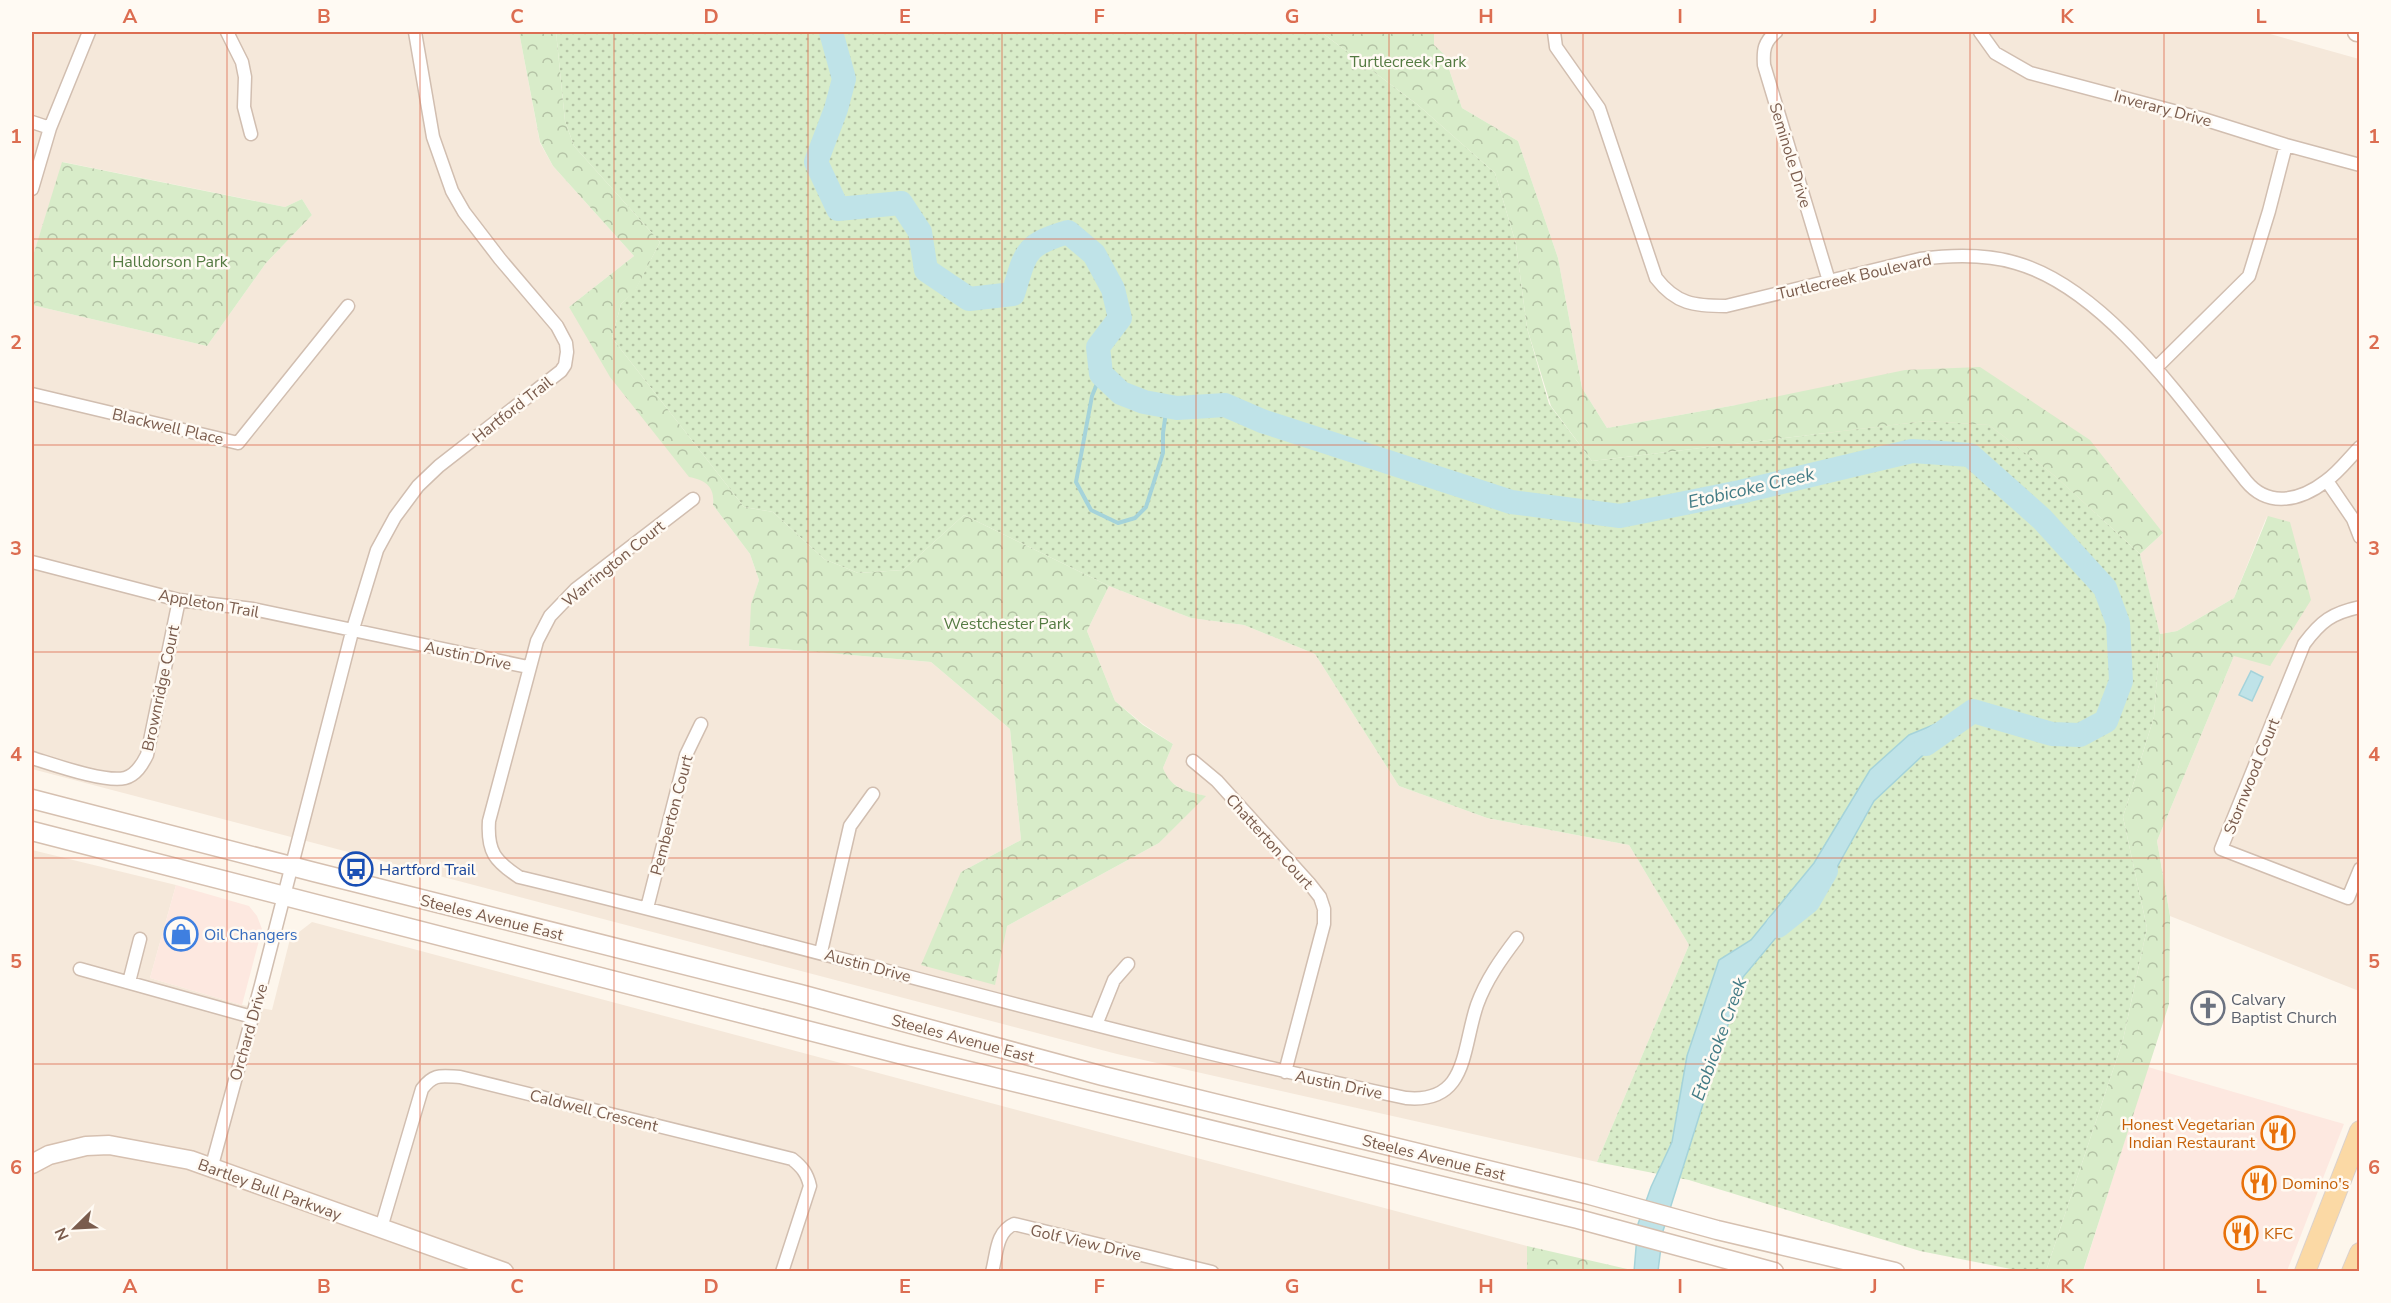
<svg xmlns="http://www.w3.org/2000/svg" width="2391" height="1303" viewBox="0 0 2391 1303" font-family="'Nunito Sans',sans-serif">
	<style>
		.residential { fill: #f5e8da }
		.commercial { fill: #fde8e0 }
		.grass { fill: url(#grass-dots) }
		.forest { fill: url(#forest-crowns) }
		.water { fill: #bfe3e8; stroke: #a5d3da; stroke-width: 1.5 }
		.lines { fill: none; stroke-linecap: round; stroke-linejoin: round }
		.stream { stroke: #a5d3da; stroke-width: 4 }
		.river { stroke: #bfe3e8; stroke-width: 24 }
		.street-casing { stroke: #d1beb0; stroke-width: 15 }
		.secondary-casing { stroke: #d6c0b0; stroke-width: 21 }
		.primary-casing { stroke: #dad1cd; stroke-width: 22 }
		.street { stroke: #fff; stroke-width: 12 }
		.secondary { stroke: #fff; stroke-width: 18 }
		.primary { stroke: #fbd9a5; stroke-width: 20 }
		.grid { fill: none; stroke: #dc6d51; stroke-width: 1.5; stroke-opacity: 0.55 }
		.labels { text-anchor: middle; stroke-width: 5; stroke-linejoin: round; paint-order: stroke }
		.park-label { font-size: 16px; fill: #537a41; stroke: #fffaf3 }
		.street-label { font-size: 16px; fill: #7a5c4d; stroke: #fffaf3 }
		.transit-label { font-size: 16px; fill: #164399; stroke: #fffaf3; text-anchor: start }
		.shop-label { font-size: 16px; fill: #366cbe; stroke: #fffaf3; text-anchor: start }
		.worship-label { font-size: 16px; fill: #5b616d; stroke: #fffaf3; text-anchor: start }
		.food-label { font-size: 16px; fill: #c56008; stroke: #fffaf3; text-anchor: start }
		.water-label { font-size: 18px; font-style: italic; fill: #437c86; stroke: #fffaf3 }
		.neatline { fill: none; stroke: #dc6d51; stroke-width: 2 }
		.grid-label { font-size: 20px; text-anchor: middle; font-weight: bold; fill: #dc6d51 }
	</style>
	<defs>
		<pattern id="grass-dots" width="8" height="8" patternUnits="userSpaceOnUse" patternTransform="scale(1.5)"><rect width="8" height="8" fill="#d8ecc9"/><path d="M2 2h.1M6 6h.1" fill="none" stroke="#b4c2a5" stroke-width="1.8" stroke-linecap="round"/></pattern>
		<pattern id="forest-crowns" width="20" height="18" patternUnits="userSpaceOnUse" patternTransform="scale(1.5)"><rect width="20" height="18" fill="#d8ecc9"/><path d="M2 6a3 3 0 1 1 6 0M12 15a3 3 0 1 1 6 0" fill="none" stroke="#b4c2a5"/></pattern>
	</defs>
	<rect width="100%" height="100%" fill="#fdf6ec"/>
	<path class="residential" d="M32,32H519L540,143L553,166L634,256L569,307L701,479L710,486L714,496L713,505L750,554L759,580L752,602L749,646L931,662L1010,729L1021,840L961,872L1007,926L1159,843L1205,796L1183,790L1168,780L1163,768L1173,744L1143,724L1115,701L1087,631L1109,586L1191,618L1244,625L1315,654L1399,786L1487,818L1629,845L1689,945L1597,1162L1117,1054L32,769V305L207,346L266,263L312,215L302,199L285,207L63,162L32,259Z
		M1434,32H2263L2359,59V991L2170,916L2157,841L2234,656L2267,516L2234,598L2177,631L2160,634L2140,554L2163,533L1736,405L1607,428L1582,388L1558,258L1518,141L1462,108L1444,54L1434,45Z
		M32,850L176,885L150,978L242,1005L272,1010L290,939L312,922L1527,1246V1272H32Z"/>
	<path class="commercial" d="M176,885L249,906L257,916L262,929L242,1005L150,978Z
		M2148,1067L2344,1124L2287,1271L2083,1272Z"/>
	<path class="grass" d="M556,32H1321L1418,105L1495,173L1516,244L1527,328L1549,404L1592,461L1926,421L1989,425L2055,476L2140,554L2160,634L2154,717L2123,817L2147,928L2123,1040L2046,1271H2021L1920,1251L1689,1180L1597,1162L1689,945L1629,845L1487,818L1399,786L1315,654L1244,625L1191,618L1109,586L964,515L903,570L858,573L824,559L773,512L744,507L612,338L621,304L635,290L660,242L574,146L565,121Z"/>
	<path class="forest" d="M519,32H556L565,121L574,146L660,242L635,291L621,304L612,338L744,507L773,512L824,559L858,573L903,570L964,515L1109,586L1087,631L1115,701L1143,725L1173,744L1163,768C1171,789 1186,791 1206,796L1159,843L1007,926L995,985L921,965L961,872L1021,840L1010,729L931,662L749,646L751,604L759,580L750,554L713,505C715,487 706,480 689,477L610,377L569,307L634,256L553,166L540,142Z
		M1321,32H1434V45L1444,54L1462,108L1518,141L1558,258L1582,388L1607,428L1736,405L1905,370L1980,367L2090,440L2163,533L2140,554L2055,476L1989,425L1926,421L1592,461L1551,406L1527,328L1516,244L1495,173L1418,105Z
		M62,162L285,207L302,199L312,215L266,263L207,346L32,305V259Z
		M2268,516L2290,522L2311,600L2270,666L2234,656L2157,841L2170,916L2169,1004L2083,1271H2046L2123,1040L2147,928L2123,817L2154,717L2160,634L2177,631L2234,598Z
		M1527,1246L1636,1271H1527Z"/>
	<path class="water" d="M2251,671L2263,677L2252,701L2239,695Z
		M1950,718L1953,727L1874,801L1827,885L1805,903L1743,977L1663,1231L1658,1271L1634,1272L1638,1224L1651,1187L1672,1142L1687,1056L1719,960L1751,940L1814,863L1870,770L1909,735Z"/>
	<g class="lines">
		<path class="stream" d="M1101,374L1092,396L1076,482L1091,510L1118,523L1135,518L1146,507L1163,453V433L1167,405"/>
		<path class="river" d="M831,32L844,79L836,109L816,162L838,209L901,203L920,232L926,270L969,299L1013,294C1026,252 1024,245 1068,232L1094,254L1113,289L1120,318L1098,347L1101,374L1121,393L1144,402L1177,408L1225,405L1262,421L1511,502L1620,516L1740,492L1912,451L1970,455L2042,519L2105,588L2118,623L2121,681L2106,721L2080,735L2052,734L1973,711L1926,744
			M1778,926L1808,902L1826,871"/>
		<g class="street-casing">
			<path id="street" d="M227,32L242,62L245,77L244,107L251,134
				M1554,32L1556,47L1599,108L1656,278C1676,304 1694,306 1726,306L1920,259C1951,255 1986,254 2016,263C2108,289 2188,409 2246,481C2268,508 2300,501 2326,481C2339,472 2349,458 2360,447
				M1776,32C1764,42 1763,50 1764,65L1829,281
				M1980,32L1995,53L2030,73L2200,118L2286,145L2360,165
				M32,122L50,128
				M32,189L50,128L89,32
				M2156,368L2249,276L2269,211L2286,145
				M32,394L238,443L348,306
				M2327,481L2353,519L2360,537
				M693,499L576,589L550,616L537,641L489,821C487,852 495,861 519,877C816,948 1108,1035 1406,1098C1468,1104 1462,1049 1477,1005C1486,980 1501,959 1517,938
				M32,562L179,600L253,609L528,667
				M2360,607C2332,613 2321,621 2304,644L2221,849L2348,898L2360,869
				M32,758C52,764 105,783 125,778C136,775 142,765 147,755L179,600
				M1193,761L1217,781L1309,883L1320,897L1324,909V924L1285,1072
				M647,908L686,755L701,724
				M821,952L850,826L873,794
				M80,969L252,1017
				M129,982L140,939
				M1096,1025L1114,980L1128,964
				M211,1169L261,985L352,632L377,550L395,517L418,486L439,466L561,371L565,365L567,352L566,343L557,326L500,259L464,212L452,191L433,137L415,32
				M381,1228L422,1089C434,1073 441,1076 460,1077L792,1159C802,1167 807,1173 810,1186L782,1272
				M992,1272C997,1253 996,1232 1014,1224L1212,1272"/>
		</g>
		<g class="secondary-casing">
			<path id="secondary" d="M2357,32H2360
				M32,799L314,872L800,994L1103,1076L1586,1194L1717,1230L1895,1272
				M32,831L907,1056L1578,1219L1774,1272
				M32,1164L49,1155L86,1146L109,1145L190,1160L504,1272"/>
		</g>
		<g class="primary-casing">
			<path id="primary" d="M2305,1272L2360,1131
				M2352,1272L2360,1253"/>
		</g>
		<use href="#street" class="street"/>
		<use href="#secondary" class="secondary"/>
		<use href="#primary" class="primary"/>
	</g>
	<path class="grid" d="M227,32V1272M420,32V1272M614,32V1272M808,32V1272M1002,32V1272M1196,32V1272M1389,32V1272M1583,32V1272M1777,32V1272M1970,32V1272M2164,32V1272M32,239H2360M32,445H2360M32,652H2360M32,858H2360M32,1064H2360"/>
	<defs>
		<g id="bus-ring" transform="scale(1.725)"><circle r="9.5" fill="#fffaf3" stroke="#1a4fb4" stroke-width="1.5"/><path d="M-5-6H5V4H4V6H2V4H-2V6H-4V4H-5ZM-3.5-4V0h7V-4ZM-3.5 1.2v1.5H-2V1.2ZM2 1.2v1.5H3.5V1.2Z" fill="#1a4fb4"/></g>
		<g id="shop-ring" transform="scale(1.725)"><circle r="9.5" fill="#fffaf3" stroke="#3f7fe0" stroke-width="1.5"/><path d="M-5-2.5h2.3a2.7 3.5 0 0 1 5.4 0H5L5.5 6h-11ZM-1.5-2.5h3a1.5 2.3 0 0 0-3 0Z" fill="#3f7fe0"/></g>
		<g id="church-ring" transform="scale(1.725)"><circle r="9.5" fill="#fffaf3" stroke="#6b7280" stroke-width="1.5"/><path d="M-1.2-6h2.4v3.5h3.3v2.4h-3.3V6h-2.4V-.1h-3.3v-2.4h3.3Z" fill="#6b7280"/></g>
		<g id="restaurant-ring" transform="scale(1.725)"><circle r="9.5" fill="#fffaf3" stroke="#e8710a" stroke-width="1.5"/><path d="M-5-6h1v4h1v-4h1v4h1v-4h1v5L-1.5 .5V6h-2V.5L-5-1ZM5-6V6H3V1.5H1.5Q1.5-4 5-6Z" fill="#e8710a"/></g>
	</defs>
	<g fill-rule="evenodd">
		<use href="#bus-ring" x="356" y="869"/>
		<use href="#shop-ring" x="181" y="934"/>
		<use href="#church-ring" x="2208" y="1008"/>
		<use href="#restaurant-ring" x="2278" y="1133"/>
		<use href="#restaurant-ring" x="2259" y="1183"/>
		<use href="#restaurant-ring" x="2241" y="1233"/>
	</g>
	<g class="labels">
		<g class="park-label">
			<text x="1408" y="67">Turtlecreek Park</text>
			<text x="170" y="267">Halldorson Park</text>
			<text x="1007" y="629">Westchester Park</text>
		</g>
		<g class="street-label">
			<text transform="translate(2163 108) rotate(15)" y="6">Inverary Drive</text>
			<text transform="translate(1791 155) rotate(73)" y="6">Seminole Drive</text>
			<text transform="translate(1854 276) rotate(-13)" y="6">Turtlecreek Boulevard</text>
			<text transform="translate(512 409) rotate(-38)" y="6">Hartford Trail</text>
			<text transform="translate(168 426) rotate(13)" y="6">Blackwell Place</text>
			<text transform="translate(613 563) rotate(-39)" y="6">Warrington Court</text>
			<text transform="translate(209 603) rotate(10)" y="6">Appleton Trail</text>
			<text transform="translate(468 655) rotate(12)" y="6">Austin Drive</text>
			<text transform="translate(160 688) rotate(-78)" y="6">Brownridge Court</text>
			<text transform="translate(2251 776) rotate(-68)" y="6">Stornwood Court</text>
			<text transform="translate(671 815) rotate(-75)" y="6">Pemberton Court</text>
			<text transform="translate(1270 841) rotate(48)" y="6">Chatterton Court</text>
			<text transform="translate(492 917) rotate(14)" y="6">Steeles Avenue East</text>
			<text transform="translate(868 965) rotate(15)" y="6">Austin Drive</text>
			<text transform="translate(248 1032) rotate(-74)" y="6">Orchard Drive</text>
			<text transform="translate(963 1038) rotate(15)" y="6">Steeles Avenue East</text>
			<text transform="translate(1339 1084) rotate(12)" y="6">Austin Drive</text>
			<text transform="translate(594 1110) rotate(14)" y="6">Caldwell Crescent</text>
			<text transform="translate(1434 1157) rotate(14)" y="6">Steeles Avenue East</text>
			<text transform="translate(270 1189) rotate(20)" y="6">Bartley Bull Parkway</text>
			<text transform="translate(1086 1242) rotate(13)" y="6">Golf View Drive</text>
		</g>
		<g class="transit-label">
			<text x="379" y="875">Hartford Trail</text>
		</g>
		<g class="shop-label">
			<text x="204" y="940">Oil Changers</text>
		</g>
		<g class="worship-label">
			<text x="2231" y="1005">Calvary<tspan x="2231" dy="18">Baptist Church</tspan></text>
		</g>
		<g class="food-label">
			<text x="2255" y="1130" text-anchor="end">Honest Vegetarian<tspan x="2255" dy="18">Indian Restaurant</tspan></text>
			<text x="2282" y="1189">Domino's</text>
			<text x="2264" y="1239">KFC</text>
		</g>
		<g class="water-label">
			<text transform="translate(1751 488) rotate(-13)" y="6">Etobicoke Creek</text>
			<text transform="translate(1719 1039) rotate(-70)" y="6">Etobicoke Creek</text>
		</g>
	</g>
	<rect width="2391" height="1303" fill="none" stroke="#fffaf3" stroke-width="66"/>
	<g transform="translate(75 1228) rotate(246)" stroke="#fffaf3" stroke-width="4.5" paint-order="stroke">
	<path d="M0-4.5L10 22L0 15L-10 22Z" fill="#7a5c4d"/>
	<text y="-9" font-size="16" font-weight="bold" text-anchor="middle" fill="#7a5c4d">N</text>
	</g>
	<rect x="33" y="33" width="2325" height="1237" class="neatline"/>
	<g class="grid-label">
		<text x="130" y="23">A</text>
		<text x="324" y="23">B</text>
		<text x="517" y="23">C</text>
		<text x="711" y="23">D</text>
		<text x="905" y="23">E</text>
		<text x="1099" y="23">F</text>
		<text x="1292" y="23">G</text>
		<text x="1486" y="23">H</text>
		<text x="1680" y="23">I</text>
		<text x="1874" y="23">J</text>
		<text x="2067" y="23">K</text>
		<text x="2261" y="23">L</text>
		<text x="16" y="143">1</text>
		<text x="2374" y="143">1</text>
		<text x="16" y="349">2</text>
		<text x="2374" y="349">2</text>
		<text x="16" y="555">3</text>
		<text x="2374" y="555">3</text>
		<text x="16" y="761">4</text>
		<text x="2374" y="761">4</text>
		<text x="16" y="968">5</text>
		<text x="2374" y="968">5</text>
		<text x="16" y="1174">6</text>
		<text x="2374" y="1174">6</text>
		<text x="130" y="1293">A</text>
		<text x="324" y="1293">B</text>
		<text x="517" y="1293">C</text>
		<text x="711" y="1293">D</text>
		<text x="905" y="1293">E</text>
		<text x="1099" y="1293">F</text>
		<text x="1292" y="1293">G</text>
		<text x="1486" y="1293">H</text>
		<text x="1680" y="1293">I</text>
		<text x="1874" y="1293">J</text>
		<text x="2067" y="1293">K</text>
		<text x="2261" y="1293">L</text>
	</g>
</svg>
